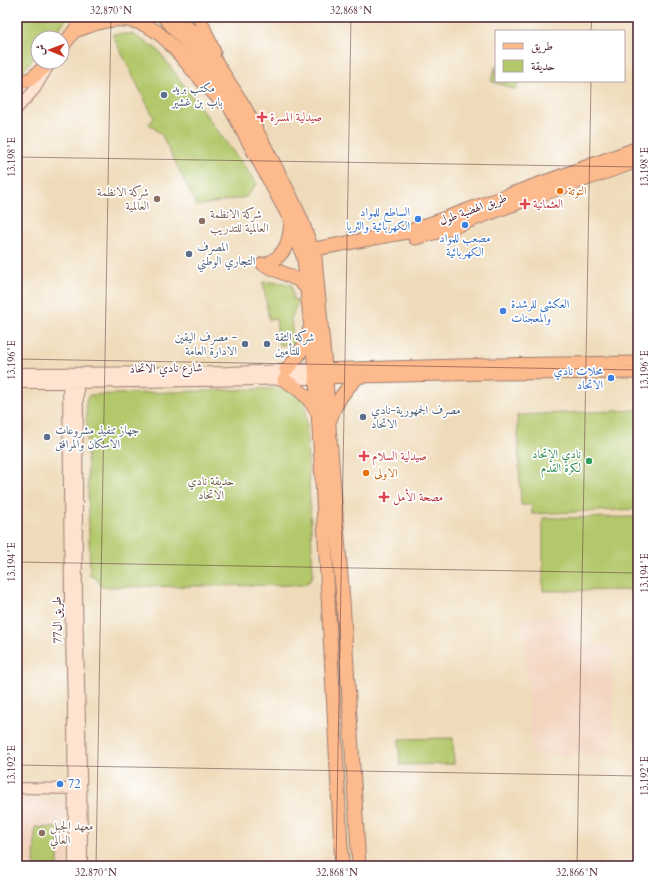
<svg xmlns="http://www.w3.org/2000/svg" width="655" height="883" viewBox="0 0 655 883" font-family="Cardo,Amiri,serif">
	<style>
		.built { fill: #f3d4bf }
		.green { fill: #b3c86b; stroke: #7e744b }
		.lines { fill: none; stroke-linecap: round; stroke-linejoin: round }
		.secondary-casing { stroke: #9c7d72; stroke-width: 12 }
		.primary-casing { stroke: #9c7d72; stroke-width: 13 }
		.highway-casing { stroke: #9c7d72; stroke-width: 15 }
		.secondary { stroke: #fee3d1; stroke-width: 10 }
		.primary { stroke: #fcba8d; stroke-width: 11 }
		.highway { stroke: #fcba8d; stroke-width: 13 }
		.ticks { fill: none; stroke: #4a1f2b; stroke-width: 1; stroke-opacity: 0.45 }
		.service-dot { fill: #5c6f8a; stroke: #fff; stroke-width: 1.5 }
		.health-dot { fill: #e0444e; stroke: #fff; stroke-width: 1.5 }
		.food-dot { fill: #e8710a; stroke: #fff; stroke-width: 1.5 }
		.education-dot { fill: #8d6e63; stroke: #fff; stroke-width: 1.5 }
		.shop-dot { fill: #3f7fe0; stroke: #fff; stroke-width: 1.5 }
		.leisure-dot { fill: #2e9e5b; stroke: #fff; stroke-width: 1.5 }
		.labels { text-anchor: middle; stroke-width: 3.5; stroke-linejoin: round; paint-order: stroke }
		.service-label { font-size: 12px; fill: #4e5e75; stroke: #fff; text-anchor: start }
		.health-label { font-size: 12px; fill: #be3a42; stroke: #fff; text-anchor: start }
		.food-label { font-size: 12px; fill: #c56008; stroke: #fff; text-anchor: start }
		.education-label { font-size: 12px; fill: #785e54; stroke: #fff; text-anchor: start }
		.street-label { font-size: 12px; fill: #4a1f2b; stroke: #fff }
		.shop-label { font-size: 12px; fill: #366cbe; stroke: #fff; text-anchor: end }
		.leisure-label { font-size: 12px; fill: #27864d; stroke: #fff; text-anchor: end }
		.park-label { font-size: 12px; fill: #6f5a41; stroke: #fff }
		.neatline { fill: none; stroke: #4a1f2b; stroke-width: 1.5 }
		.ticks-label { font-size: 10px; text-anchor: middle; fill: #4a1f2b }
	</style>
	<rect width="100%" height="100%" fill="#fff"/>
	<filter id="ink" filterUnits="userSpaceOnUse"><feTurbulence type="fractalNoise" baseFrequency=".025" numOctaves="2"/><feDisplacementMap in="SourceGraphic" scale="8" xChannelSelector="R" yChannelSelector="G"/><feConvolveMatrix kernelMatrix="1 2 1 2 8 2 1 2 1" color-interpolation-filters="sRGB"/></filter>
	<filter id="wash" filterUnits="userSpaceOnUse"><feTurbulence type="fractalNoise" baseFrequency=".012" numOctaves="4" result="noise"/><feDisplacementMap in="SourceGraphic" scale="16" xChannelSelector="R" yChannelSelector="G"/><feGaussianBlur stdDeviation="0.9" result="paint"/><feColorMatrix in="noise" values="0 0 0 0 0 0 0 0 0 0 0 0 0 0 0 0 0 1.4 0 .05"/><feComposite in="paint" operator="in"/></filter>
	<g filter="url(#wash)">
		<rect width="100%" height="100%" fill="#efdbba"/>
		<path class="built" d="M523,617H574L575,646L612,645L613,754L532,756Z
			M17,798L67,799L68,866H17Z"/>
		<path class="green" d="M17,17H68L51,38H38V53L22,72H17Z
			M112,34H133L158,50L257,184L246,197L197,206L161,134L149,124L154,118Z
			M496,66V81H519L516,90L491,81Z
			M263,282L286,283L292,285L293,299L298,301L291,319L294,345H279L276,319L269,320Z
			M285,388L304,396L306,410L313,574L310,581L303,585L102,587L96,578L90,576L86,400L90,395Z
			M638,410V509L532,514V505H521L517,415Z
			M638,517V590L543,591V518Z
			M453,738L454,764L400,765L399,739Z
			M35,827L59,828L58,866H34Z"/>
	</g>
	<g filter="url(#ink)">
		<g class="lines">
			<g class="secondary-casing">
				<path id="secondary" d="M17,109L35,89L48,67
					M17,373L228,372L314,369
					M68,373L70,600L73,705L74,866
					M78,373C78,449 76,524 77,600C79,689 82,777 82,866
					M17,383H68L316,379
					M17,788L79,789"/>
			</g>
			<g class="primary-casing">
				<path id="primary" d="M317,369L493,364L638,362
					M319,378L489,374L638,373"/>
			</g>
			<g class="highway-casing">
				<path id="highway" d="M164,17L187,43L218,85L291,221L304,259L316,379L321,461L342,866
					M178,17L209,51L244,106L290,195L302,221L315,258L326,378L329,426L343,600L359,866
					M199,17L214,52
					M74,31C85,28 95,23 106,21C150,13 169,42 194,72C203,82 212,92 221,101
					M62,47L85,17
					M17,81L29,80L51,62
					M415,238L445,230L520,202L638,161
					M304,251L407,232L638,148
					M269,263C286,254 289,242 291,223
					M263,264L298,280L308,289
					M286,370C297,359 306,346 309,331
					M284,380C299,388 309,397 317,412
					M330,420C335,403 345,389 358,377"/>
			</g>
			<use href="#secondary" class="secondary"/>
			<use href="#primary" class="primary"/>
			<use href="#highway" class="highway"/>
		</g>
	</g>
	<path class="ticks" d="M591,31L592,17M17,157L638,167M17,359L638,370M17,562L638,573M17,765L638,776M96,866L111,17M336,866L351,17M577,866L591,81"/>
	<g class="service-dot">
		<circle cx="164" cy="95" r="4"/>
		<circle cx="189" cy="254" r="4"/>
		<circle cx="245" cy="344" r="4"/>
		<circle cx="267" cy="344" r="4"/>
		<circle cx="363" cy="417" r="4"/>
		<circle cx="47" cy="437" r="4"/>
	</g>
	<g class="health-dot">
		<path d="M260 111h4v4h4v4h-4v4h-4v-4h-4v-4h4z"/>
		<path d="M523 198h4v4h4v4h-4v4h-4v-4h-4v-4h4z"/>
		<path d="M362 450h4v4h4v4h-4v4h-4v-4h-4v-4h4z"/>
		<path d="M382 491h4v4h4v4h-4v4h-4v-4h-4v-4h4z"/>
	</g>
	<g class="food-dot">
		<circle cx="560" cy="191" r="4"/>
		<circle cx="366" cy="473" r="4"/>
	</g>
	<g class="education-dot">
		<circle cx="157" cy="199" r="4"/>
		<circle cx="202" cy="221" r="4"/>
		<circle cx="42" cy="833" r="4"/>
	</g>
	<g class="shop-dot">
		<circle cx="418" cy="219" r="4"/>
		<circle cx="465" cy="225" r="4"/>
		<circle cx="503" cy="311" r="4"/>
		<circle cx="611" cy="378" r="4"/>
		<circle cx="60" cy="784" r="4"/>
	</g>
	<circle class="leisure-dot" cx="589" cy="461" r="4"/>
	<g class="labels">
		<g class="service-label">
			<text x="172" y="92">مكتب بريد<tspan x="172" dy="14">باب بن غشير</tspan></text>
			<text x="197" y="251">المصرف<tspan x="197" dy="14">التجاري الوطني</tspan></text>
			<text x="237" y="341" text-anchor="end">مصرف اليقين -<tspan x="237" dy="14">الادارة العامة</tspan></text>
			<text x="275" y="341">شركة الثقة<tspan x="275" dy="14">للتأمين</tspan></text>
			<text x="371" y="414">مصرف الجمهورية-نادي<tspan x="371" dy="14">الاتحاد</tspan></text>
			<text x="55" y="434">جهاز تنفيذ مشروعات<tspan x="55" dy="14">الاسكان والمرافق</tspan></text>
		</g>
		<g class="health-label">
			<text x="270" y="121">صيدلية المسرة</text>
			<text x="533" y="208">العثمانية</text>
			<text x="372" y="460">صيدلية السلام</text>
			<text x="393" y="501">مصحة الأمل</text>
		</g>
		<g class="food-label">
			<text x="568" y="195">التوتة</text>
			<text x="374" y="477">الاولى</text>
		</g>
		<g class="education-label">
			<text x="149" y="196" text-anchor="end">شركة الانظمة<tspan x="149" dy="14">العالمية</tspan></text>
			<text x="210" y="218">شركة الانظمة<tspan x="210" dy="14">العالمية للتدريب</tspan></text>
			<text x="50" y="830">معهد الجبل<tspan x="50" dy="14">العالي</tspan></text>
		</g>
		<g class="street-label">
			<text transform="translate(473 209) rotate(-20)" y="4">طريق الهضبة طول</text>
			<text transform="translate(166 368) rotate(-1)" y="4">شارع نادي الاتحاد</text>
			<text transform="translate(57 620) rotate(-91)" y="4">طريق ال77</text>
		</g>
		<g class="shop-label">
			<text x="410" y="216">الساطع للمواد<tspan x="410" dy="14">الكهربائية والثريا</tspan></text>
			<text x="465" y="242" text-anchor="middle">مصعب للمواد<tspan x="465" dy="14">الكهربائية</tspan></text>
			<text x="511" y="308" text-anchor="start">العكشي للرشدة<tspan x="511" dy="14">والمعجنات</tspan></text>
			<text x="603" y="375">محلات نادي<tspan x="603" dy="14">الاتحاد</tspan></text>
			<text x="68" y="788" text-anchor="start">72</text>
		</g>
		<g class="leisure-label">
			<text x="581" y="458">نادي الإتحاد<tspan x="581" dy="14">لكرة القدم</tspan></text>
		</g>
		<g class="park-label">
			<text x="211" y="485">حديقة نادي<tspan x="211" dy="14">الاتحاد</tspan></text>
		</g>
	</g>
	<rect width="655" height="883" fill="none" stroke="#fff" stroke-width="44"/>
	<rect x="495" y="30" width="130" height="52" fill="#ffffff" stroke="#b7a5aa"/>
	<rect x="503" y="43" width="20" height="6" fill="#fcba8d" stroke="#b7a5aa"/>
	<text x="531" y="50" font-size="12" fill="#4a1f2b">طريق</text>
	<rect x="503" y="60" width="20" height="12" fill="#b3c86b" stroke="#b7a5aa"/>
	<text x="531" y="70" font-size="12" fill="#4a1f2b">حديقة</text>
	<g transform="translate(50 50) rotate(271)"><circle r="19" fill="#ffffff" stroke="#b7a5aa"/>
	<path d="M0-3L7 15L0 10L-7 15Z" fill="#c8321e"/>
	<text y="-6" font-size="11" font-weight="bold" text-anchor="middle" fill="#4a1f2b">ش</text>
	</g>
	<rect x="22" y="22" width="611" height="839" class="neatline"/>
	<g class="ticks-label">
		<text x="111" y="14">32.870°N</text>
		<text x="351" y="14">32.868°N</text>
		<text transform="translate(11 157) rotate(-90)" y="4">13.198°E</text>
		<text transform="translate(644 167) rotate(-90)" y="4">13.198°E</text>
		<text transform="translate(11 360) rotate(-90)" y="4">13.196°E</text>
		<text transform="translate(644 370) rotate(-90)" y="4">13.196°E</text>
		<text transform="translate(11 562) rotate(-90)" y="4">13.194°E</text>
		<text transform="translate(644 573) rotate(-90)" y="4">13.194°E</text>
		<text transform="translate(11 765) rotate(-90)" y="4">13.192°E</text>
		<text transform="translate(644 776) rotate(-90)" y="4">13.192°E</text>
		<text x="96" y="876">32.870°N</text>
		<text x="337" y="876">32.868°N</text>
		<text x="577" y="876">32.866°N</text>
	</g>
</svg>
